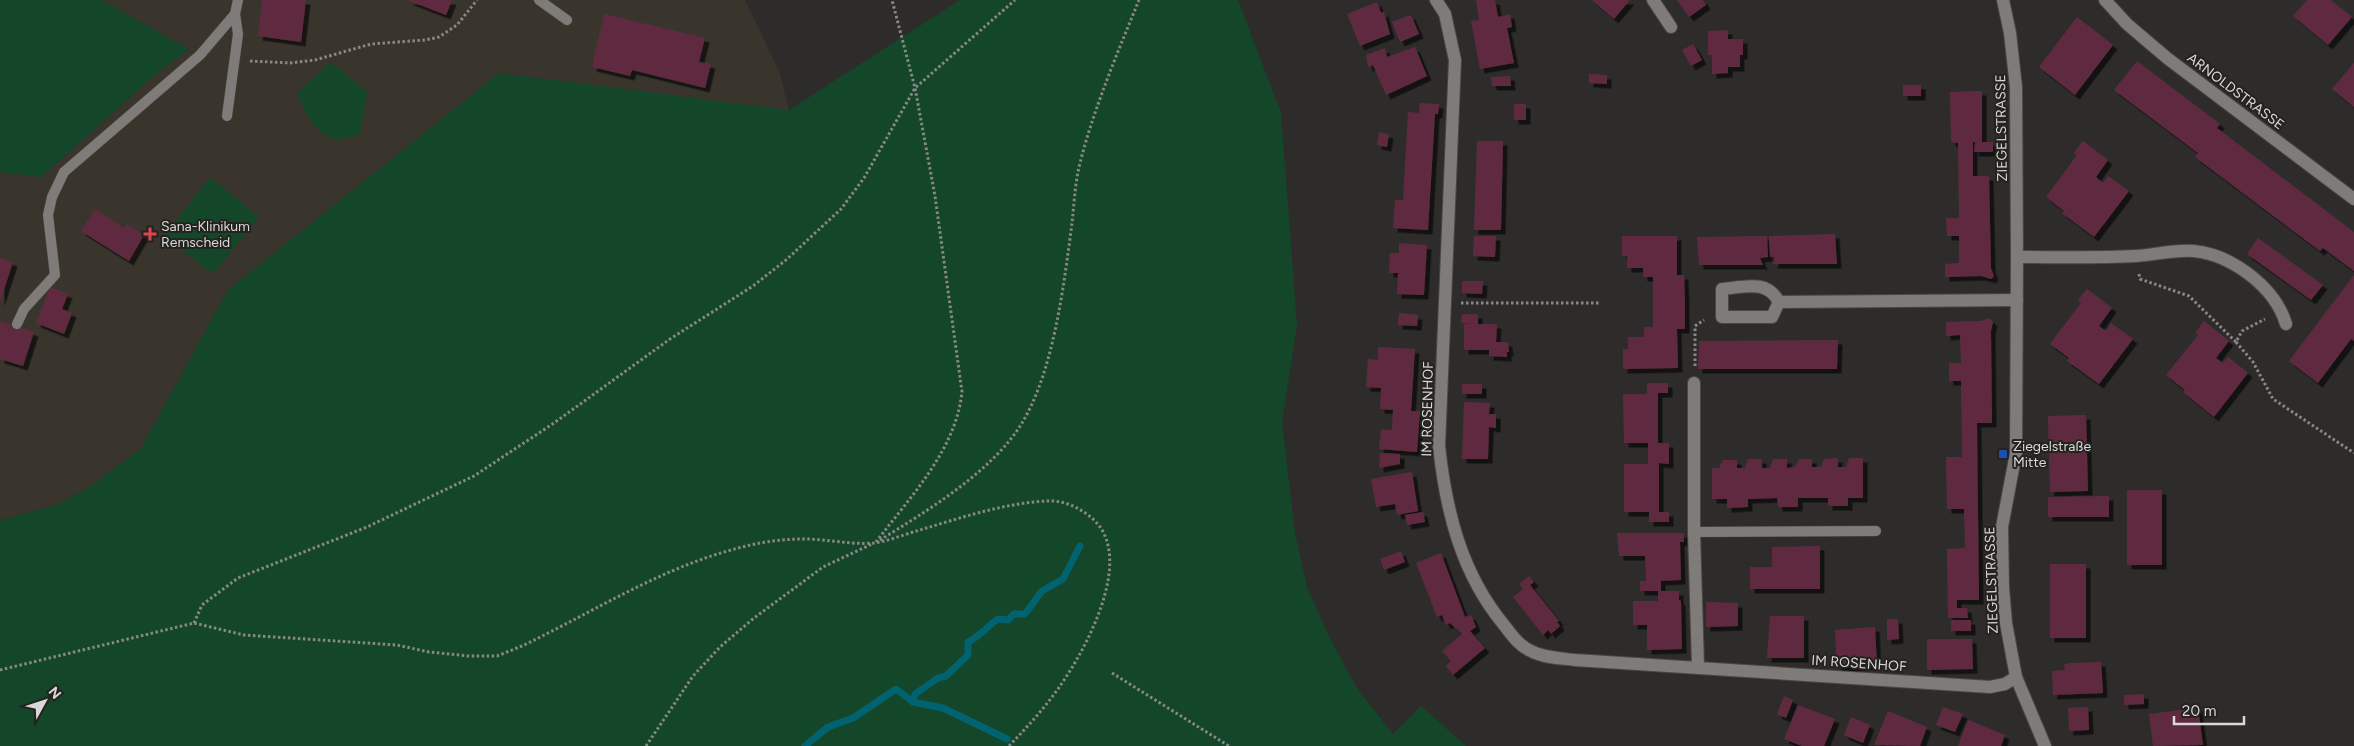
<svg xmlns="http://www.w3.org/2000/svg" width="2354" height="746" viewBox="0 0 2354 746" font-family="Figtree,sans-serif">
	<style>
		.built { fill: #39352c }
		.green { fill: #14462a }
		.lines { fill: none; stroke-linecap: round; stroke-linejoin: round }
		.stream { stroke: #026370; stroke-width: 7 }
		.building { fill: #5f2c41; filter: url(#shadow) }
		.service-casing { stroke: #494845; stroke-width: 11 }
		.minor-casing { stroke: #494845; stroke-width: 14 }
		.tertiary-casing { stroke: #494845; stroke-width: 14 }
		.path { stroke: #898886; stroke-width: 3; stroke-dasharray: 2.5 2.5; stroke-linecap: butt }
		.service { stroke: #7e7b78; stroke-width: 10 }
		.minor { stroke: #7e7b78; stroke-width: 12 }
		.tertiary { stroke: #7e7b78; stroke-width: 12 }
		.health-dot { fill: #e0444e; stroke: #242320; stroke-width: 2 }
		.transit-dot { fill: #1a4fb4; stroke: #242320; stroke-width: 2 }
		.labels { text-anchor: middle; stroke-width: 4; stroke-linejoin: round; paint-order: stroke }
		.street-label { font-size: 14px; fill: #d9d8d6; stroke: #242320 }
		.poi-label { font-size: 14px; fill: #d9d8d6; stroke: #242320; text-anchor: start }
	</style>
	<defs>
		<filter id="shadow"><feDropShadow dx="4.5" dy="4.5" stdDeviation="0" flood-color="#0009"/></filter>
	</defs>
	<rect width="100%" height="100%" fill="#2e2c2a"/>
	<path class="built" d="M101,0H745L780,73L789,111L499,73L228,290L141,448L90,487L56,505L0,520V172L41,177L157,73L189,49Z"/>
	<path class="green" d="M0,0H101L189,49L157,73L41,177L0,172Z
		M960,0H1238L1281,113L1297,325L1282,422L1295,533L1307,587L1330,639L1358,690L1393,734L1421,706L1466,746H0V520L56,505L90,487L141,448L228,290L499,73L789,110Z
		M331,62L367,92L360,135C353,136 343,140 337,139C315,136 305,111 297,93Z
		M210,177L259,217L213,274L164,236Z"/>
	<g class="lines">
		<path class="stream" d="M913,702L915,694L938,678L946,676L968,655V642C980,636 988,626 998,619L1008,620L1014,614H1025L1042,591L1063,579L1080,546
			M805,746L828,727L853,718L896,689L913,702L943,708L1007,739"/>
	</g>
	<path class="building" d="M262,0H306L301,42L258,36Z
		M407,0H452L446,15Z
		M1476,0H1495L1498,17L1510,14L1512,27L1507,28L1514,63L1480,69L1471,21L1479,20Z
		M1592,0H1630L1614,19Z
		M1677,0H1703L1706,5L1689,17Z
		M2307,0H2331L2352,17L2328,45L2293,16Z
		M1377,2L1381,13L1384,12L1390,34L1360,46L1347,14Z
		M604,14L705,38L699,62L711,64L705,88L632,70L630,76L592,67Z
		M1411,15L1419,34L1400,42L1392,22Z
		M2077,17L2113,45L2075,95L2039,67Z
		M1728,30V39H1743V55H1740V67H1728V73L1712,74V55H1708V31Z
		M1693,44L1702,60L1691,66L1682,50Z
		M1415,47L1427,76L1386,95L1373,65L1368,67L1366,55L1385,48L1387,57Z
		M2137,61L2220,124L2217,128L2354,232V271L2323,248L2320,251L2195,157L2198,153L2114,90Z
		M2354,63V107L2332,89Z
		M1589,74L1607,75V84L1589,83Z
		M1510,76L1511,86H1492L1491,77Z
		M1903,85H1921V96H1903Z
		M1982,91V142H1993V152H1974L1975,142H1973V176H1989L1991,268L1994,276L1991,279L1981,276L1945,277V264L1959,263V236H1947L1946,218H1959L1958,143L1951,142L1950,92Z
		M1420,103L1439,104L1438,114H1435L1428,230L1393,228L1395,200H1403L1408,112L1419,113Z
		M1514,104H1526V120H1514Z
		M1379,132L1389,134L1387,147L1377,145Z
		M1477,141H1503L1501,230H1474Z
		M2083,141L2108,160L2096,177L2103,183L2108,176L2129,191L2094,237L2062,213L2064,211L2046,197L2077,155L2074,153Z
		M95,209L124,228L127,224L144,235L129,261L81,231Z
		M1835,234L1837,264H1773L1775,257H1770L1769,236Z
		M1474,236H1496L1495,257L1473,256Z
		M1622,236H1677V275H1684L1685,302V329H1677L1678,368L1623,369V349H1628V337H1644V327H1653V277H1643V268H1627V256H1622Z
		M1767,236L1768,257L1760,258L1763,265H1699L1697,237Z
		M2258,238L2323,285L2311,300L2247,254Z
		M1399,243L1427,245L1424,295L1397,294L1398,273H1389L1390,253H1399Z
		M0,258L13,262L0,302Z
		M2354,275V341L2351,339L2318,383L2289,361Z
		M1462,281H1483L1482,294L1462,293Z
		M50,287L68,294L62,309L72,313L64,334L36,323Z
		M2087,289L2112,308L2099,326L2106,331L2111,323L2133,339L2099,384L2067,361L2069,358L2050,344L2081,303L2078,300Z
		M1399,313L1418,315L1417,326L1398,325Z
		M1462,314H1478V324H1497L1496,342H1508L1509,352H1507V357L1489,356V350H1464V324H1472L1461,323Z
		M1989,318L1993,322L1991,331L1992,423H1977L1979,600H1957V608H1967L1968,618H1948L1947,549L1965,548L1964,509H1947L1946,457H1962V444L1961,381H1949V363H1961L1960,335L1946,336V322L1981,321Z
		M0,321L34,332L23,366L0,359Z
		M2204,321L2229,341L2216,358L2223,363L2228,357L2248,373L2214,417L2183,392L2185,390L2166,375L2198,335L2195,333Z
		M1838,340L1837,369H1698L1699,341Z
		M1378,347L1415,349L1411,411H1420L1417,452L1379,449L1381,429L1392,430L1393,410L1380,409L1381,388L1366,387L1368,359L1378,360Z
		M1647,383H1668V393H1658V443H1669V464L1659,463V512H1669V522H1649V512H1624V464H1648V443H1624L1623,394H1647Z
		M1462,384H1482V394H1462Z
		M1464,402L1490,403L1489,414H1496V428L1489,427L1488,459H1462Z
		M2086,415L2088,491L2050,492L2048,416Z
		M1380,453L1400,454V464L1379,468Z
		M1838,458V467H1846L1849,458H1863V498H1848V506H1828V498H1798V507H1778L1777,498L1748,499V507L1727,508V499H1712V468H1719L1723,460H1737V468H1745L1748,459H1762V468H1770L1773,459H1787V468L1795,467L1799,459H1812V467H1821L1824,459Z
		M1412,472L1418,511L1397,515L1395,504L1376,507L1371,479Z
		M2127,490H2162V565H2127Z
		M2109,496V517H2048V497Z
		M1423,512L1425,522L1407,525L1405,515Z
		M1617,533H1684V542H1680L1681,580L1661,581V591H1679V600L1681,601L1682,649L1647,650V625H1633V601H1658V591H1640V581H1646L1645,556H1619Z
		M1820,546V589H1750V567H1772V547Z
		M1401,551L1405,562L1384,570L1380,559Z
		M1441,553L1465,617L1471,615L1476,627L1470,631L1485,648L1453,675L1446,666L1451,661L1442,651L1462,634L1450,623L1446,625L1442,615L1437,617L1416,563Z
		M2050,564H2086V638H2050Z
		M1529,576L1534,582L1530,585L1559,621L1557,622L1560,626L1551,634L1548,630L1543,635L1513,597L1523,589L1519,584Z
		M1706,602L1738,603V626L1706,627Z
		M1770,616H1804V658H1767Z
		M1887,619H1898L1899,639L1887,640Z
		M1951,620H1971V631H1951Z
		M1875,627L1877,665L1837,668L1835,630Z
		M1927,639H1972L1973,669L1927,670Z
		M2101,662L2103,693L2053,695L2052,671L2065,670L2064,664L2071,663Z
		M2144,694V704L2124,705V695Z
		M1784,696L1793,700L1786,718L1777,714Z
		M1798,705L1835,719L1824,746H1802L1784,739Z
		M1943,707L1963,714L1955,732L1936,725Z
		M2088,707L2089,730L2069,731L2068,708Z
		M2198,708L2203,745L2153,746L2149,714Z
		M1888,711L1927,727L1920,746L1874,745Z
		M1851,717L1870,725L1863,743L1844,735Z
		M1968,720L2005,735L2001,746H1958Z"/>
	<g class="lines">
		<g class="service-casing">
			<path id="service" d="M539,0L567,20
				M227,116L238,34L235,14L238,0
				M17,324L24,309L55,275L48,215L52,197L64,172L200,55L235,14
				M1694,532L1876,531"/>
		</g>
		<g class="minor-casing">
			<path id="minor" d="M1436,0L1445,14L1455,60L1439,446C1446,511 1461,573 1504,625C1511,634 1519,646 1531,651C1544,658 1560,658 1575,660L1990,687L2005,684L2016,677
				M1653,0L1671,27
				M2105,0L2127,24L2167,58L2354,199
				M2017,257C2057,257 2097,258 2136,256C2155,255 2175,249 2194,251C2232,255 2275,287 2286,324
				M1779,302L1772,317H1722V289C1745,287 1767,279 1779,302L2017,300
				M1694,383V532L1698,666"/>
		</g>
		<g class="tertiary-casing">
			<path id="tertiary" d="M2003,0L2010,33L2016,87L2017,257L2016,453L2002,527L2003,587L2006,623L2016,677L2045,746"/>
		</g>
		<path class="path" d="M250,61L290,63L315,60L371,44L425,40L439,37L457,25L477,0
			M2139,274L2140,279L2189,296L2236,342L2242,331L2265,319
			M1461,303H1600
			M2236,342L2253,362L2273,399L2354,453
			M1695,366V326L1704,320
			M880,540C927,511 993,471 1022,423C1054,370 1064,284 1072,223C1074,205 1075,185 1079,167C1093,110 1117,54 1139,0
			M876,542C910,497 956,450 962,392L935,196L915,88L892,0
			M194,623L202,605L238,578L367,527L474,476L554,423L670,339L753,286L786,260L841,209L864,178L915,88L1015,0
			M0,670L194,623L244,635L397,645L429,652L468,656H497L522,646C591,613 658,570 731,550C755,543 779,539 804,539C827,539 850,545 874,543C889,541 905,534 920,530C960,518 1004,503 1047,501C1064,500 1081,508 1094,520C1135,559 1086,649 1060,686C1045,708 1027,727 1009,746
			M1112,673L1229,746
			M646,746L693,676L720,647L754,618L823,567L872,544"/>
		<use href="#service" class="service"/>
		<use href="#minor" class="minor"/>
		<use href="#tertiary" class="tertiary"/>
	</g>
	<path class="health-dot" d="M147.5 226.5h5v5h5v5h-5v5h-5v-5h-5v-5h5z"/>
	<rect class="transit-dot" x="1998" y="449" width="10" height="10" rx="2.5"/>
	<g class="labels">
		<g class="street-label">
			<text transform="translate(2236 91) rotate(37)" y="5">ARNOLDSTRASSE</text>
			<text transform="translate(2001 128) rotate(-91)" y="5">ZIEGELSTRASSE</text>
			<text transform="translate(1427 409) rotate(-89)" y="5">IM ROSENHOF</text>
			<text transform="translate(1991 580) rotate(-92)" y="5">ZIEGELSTRASSE</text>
			<text transform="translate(1859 663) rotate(4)" y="5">IM ROSENHOF</text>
		</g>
		<g class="poi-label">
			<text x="161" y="231">Sana-Klinikum<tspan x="161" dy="16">Remscheid</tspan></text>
			<text x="2013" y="451">Ziegelstraße<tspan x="2013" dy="16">Mitte</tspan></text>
		</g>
	</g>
	<g transform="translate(45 701) rotate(50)" stroke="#242320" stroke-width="4" paint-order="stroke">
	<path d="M0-4L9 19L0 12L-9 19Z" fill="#d9d8d6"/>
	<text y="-8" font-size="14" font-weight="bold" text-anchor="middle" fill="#d9d8d6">N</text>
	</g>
	<path d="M2174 716v8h70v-8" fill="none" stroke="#d9d8d6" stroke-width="2.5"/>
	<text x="2182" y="716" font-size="15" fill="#d9d8d6" stroke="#242320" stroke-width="4" paint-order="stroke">20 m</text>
</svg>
